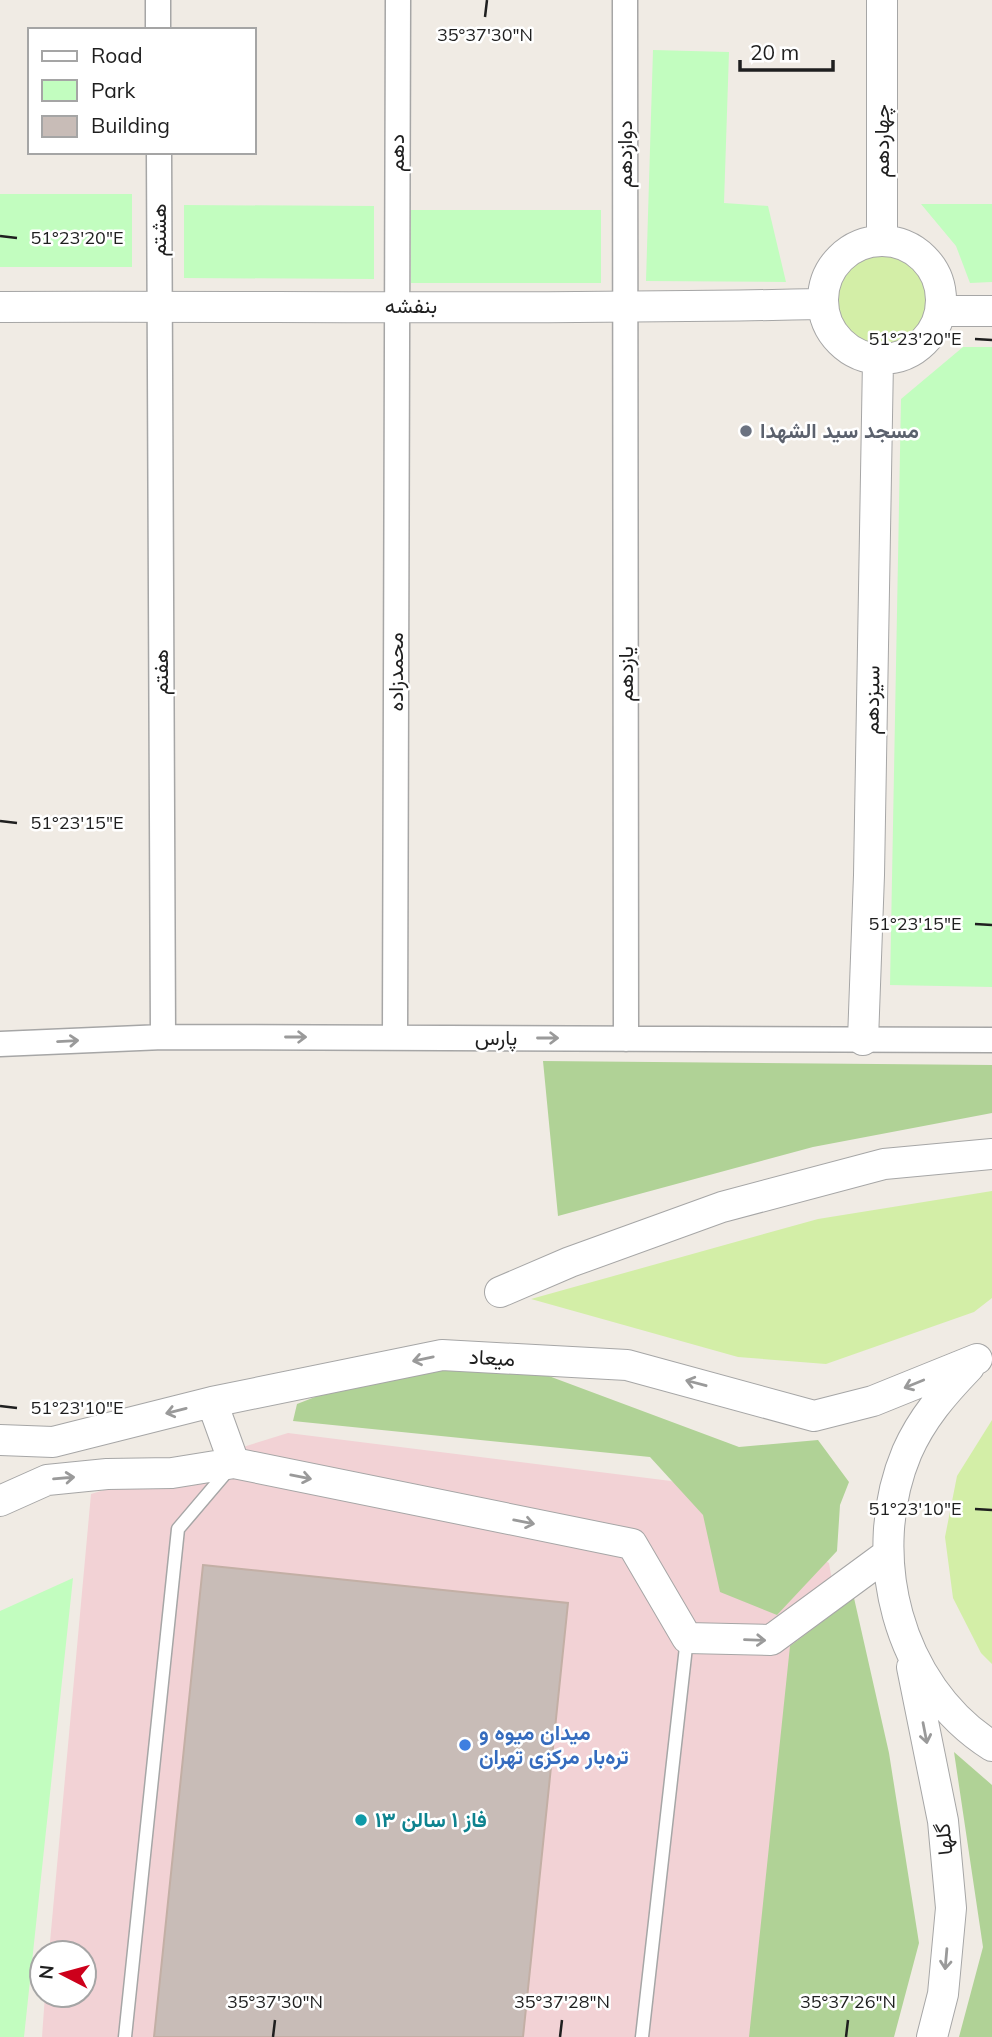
<svg xmlns="http://www.w3.org/2000/svg" width="992" height="2037" viewBox="0 0 992 2037" font-family="Mulish,Vazirmatn,sans-serif">
	<style>
		.commercial { fill: #f2d2d5 }
		.grass { fill: #d3eea7 }
		.forest { fill: #b0d296 }
		.park { fill: #c2fdbf }
		.building { fill: #c8bcb7; stroke: #c3afa5; stroke-width: 2 }
		.lines { fill: none; stroke-linecap: round; stroke-linejoin: round }
		.service-casing { stroke: #a6a6a6; stroke-width: 15 }
		.minor-casing { stroke: #a6a6a6; stroke-width: 27 }
		.tertiary-casing { stroke: #a6a6a6; stroke-width: 32 }
		.service { stroke: #fff; stroke-width: 12 }
		.minor { stroke: #fff; stroke-width: 24 }
		.tertiary { stroke: #fff; stroke-width: 30 }
		.oneway { stroke: #9a9a9a }
		.ticks { fill: none; stroke: #1f1f1f; stroke-width: 2.5 }
		.worship-dot { fill: #6b7280; stroke: #fff; stroke-width: 2.5 }
		.shop-dot { fill: #3f7fe0; stroke: #fff; stroke-width: 2.5 }
		.culture-dot { fill: #0f9aa8; stroke: #fff; stroke-width: 2.5 }
		.labels { text-anchor: middle; stroke-width: 5; stroke-linejoin: round; paint-order: stroke }
		.street-label { font-size: 21px; fill: #1f1f1f; stroke: #fff }
		.worship-label { font-size: 21px; font-weight: bold; fill: #5b616d; stroke: #fff; text-anchor: start }
		.shop-label { font-size: 21px; font-weight: bold; fill: #366cbe; stroke: #fff; text-anchor: start }
		.culture-label { font-size: 21px; font-weight: bold; fill: #0d838f; stroke: #fff; text-anchor: start }
		.ticks-label { font-size: 18px; text-anchor: middle; fill: #1f1f1f; stroke: #fff; stroke-width: 5; stroke-linejoin: round; paint-order: stroke }
	</style>
	<rect width="100%" height="100%" fill="#f0ebe4"/>
	<path class="commercial" d="M288,1433L671,1481L829,1563L893,1926L871,2037H42L45,1995H84V1953H49L91,1494Z"/>
	<path class="grass" d="M831 299a50 50 0 1 1 100 0a50 50 0 1 1-100 0Z
		M992,1191V1298L974,1312L826,1364L738,1357L531,1299L818,1219Z
		M992,1420V1664L981,1653L953,1598L945,1537L957,1476Z"/>
	<path class="forest" d="M543,1061L992,1065V1113L813,1147L558,1216Z
		M471,1367L546,1375L739,1447L818,1440L849,1482L840,1505L837,1551L777,1615L720,1592L703,1515L650,1457L293,1421L297,1404L382,1371Z
		M854,1598L889,1753L919,1943L894,2037H749L790,1646Z
		M954,1752L992,1785V2037H959L983,1947Z"/>
	<path class="park" d="M653,50L729,52L724,203L768,206L786,282L646,281Z
		M0,194H132V267H0Z
		M921,204H992V282L970,283L956,246Z
		M184,205L374,206V279L184,278Z
		M411,210H601V283H411Z
		M963,347H992V987L890,985L901,399Z
		M73,1578L24,2037H0V1611Z"/>
	<path class="building" d="M203,1565L568,1603L523,2037H154Z"/>
	<g class="lines">
		<g class="service-casing">
			<path id="service" d="M125,2037L178,1529L229,1469
				M642,2037L687,1638"/>
		</g>
		<g class="minor-casing">
			<path id="minor" d="M158,0V30
				M625,0L626,1039
				M159,152L163,1037
				M395,1038L398,0
				M0,1044L163,1037L992,1040"/>
		</g>
		<g class="tertiary-casing">
			<path id="tertiary" d="M882,241V0
				M823 300a59 59 0 1 1 118 0a59 59 0 1 1-118 0Z
				M0,307C274,306 548,310 822,304
				M940,311H992
				M863,1040L869,875L878,360
				M500,1292L570,1262L722,1207L884,1164L992,1154
				M969,1367C944,1393 922,1418 907,1452C864,1554 897,1686 992,1746
				M212,1402L234,1463
				M0,1440L53,1442L212,1402L442,1355L627,1365L814,1416L873,1401L977,1359
				M0,1501L47,1480L107,1474L172,1473L234,1463L632,1544L687,1638L771,1640L888,1554
				M912,1667L943,1821L951,1908L943,1994L932,2037"/>
		</g>
		<use href="#service" class="service"/>
		<use href="#minor" class="minor"/>
		<use href="#tertiary" class="tertiary"/>
	</g>
	<defs><path id="oneway-shaft" d="M-6 0H5M1.5-3L5.5 0L1.5 3" fill="none" stroke-width="1.6" stroke-linecap="round" stroke-linejoin="round" transform="scale(1.75)"/></defs>
	<g class="oneway">
		<use href="#oneway-shaft" transform="translate(296 1037)"/>
		<use href="#oneway-shaft" transform="translate(548 1038)"/>
		<use href="#oneway-shaft" transform="translate(68 1041) rotate(-3)"/>
		<use href="#oneway-shaft" transform="translate(423 1359) rotate(168)"/>
		<use href="#oneway-shaft" transform="translate(696 1383) rotate(-165)"/>
		<use href="#oneway-shaft" transform="translate(914 1384) rotate(158)"/>
		<use href="#oneway-shaft" transform="translate(176 1411) rotate(166)"/>
		<use href="#oneway-shaft" transform="translate(301 1477) rotate(11)"/>
		<use href="#oneway-shaft" transform="translate(64 1478) rotate(-5)"/>
		<use href="#oneway-shaft" transform="translate(524 1522) rotate(11)"/>
		<use href="#oneway-shaft" transform="translate(755 1640) rotate(2)"/>
		<use href="#oneway-shaft" transform="translate(925 1733) rotate(79)"/>
		<use href="#oneway-shaft" transform="translate(946 1959) rotate(95)"/>
	</g>
	<path class="ticks" d="M485,17L487,0M0,236L17,238M975,339L992,340M0,821L17,823M975,924L992,925M0,1406L17,1408M975,1509L992,1510M273,2037L275,2020M560,2037L562,2020M846,2037L848,2020"/>
	<circle class="worship-dot" cx="746" cy="431" r="7"/>
	<circle class="shop-dot" cx="465" cy="1745" r="7"/>
	<circle class="culture-dot" cx="361" cy="1820" r="7"/>
	<g class="labels">
		<g class="street-label">
			<text transform="translate(882 141) rotate(-90)" y="7">چهاردهم</text>
			<text transform="translate(397 153) rotate(-90)" y="7">دهم</text>
			<text transform="translate(625 154) rotate(-90)" y="7">دوازدهم</text>
			<text transform="translate(159 230) rotate(-90)" y="7">هشتم</text>
			<text x="411" y="313">بنفشه</text>
			<text transform="translate(161 672) rotate(-90)" y="7">هفتم</text>
			<text transform="translate(396 672) rotate(-90)" y="7">محمدزاده</text>
			<text transform="translate(626 674) rotate(-90)" y="7">یازدهم</text>
			<text transform="translate(872 700) rotate(-89)" y="7">سیزدهم</text>
			<text x="496" y="1045">پارس</text>
			<text transform="translate(492 1358) rotate(3)" y="7">میعاد</text>
			<text transform="translate(944 1839) rotate(-96)" y="7">گلها</text>
		</g>
		<g class="worship-label">
			<text x="760" y="438">مسجد سید الشهدا</text>
		</g>
		<g class="shop-label">
			<text x="479" y="1740">میدان میوه و<tspan x="479" dy="24">تره‌بار مرکزی تهران</tspan></text>
		</g>
		<g class="culture-label">
			<text x="375" y="1827">فاز ۱ سالن ۱۳</text>
		</g>
	</g>
	<g class="ticks-label">
		<text x="485" y="41">35°37'30"N</text>
		<text x="77" y="244">51°23'20"E</text>
		<text x="915" y="345">51°23'20"E</text>
		<text x="77" y="829">51°23'15"E</text>
		<text x="915" y="930">51°23'15"E</text>
		<text x="77" y="1414">51°23'10"E</text>
		<text x="915" y="1515">51°23'10"E</text>
		<text x="275" y="2008">35°37'30"N</text>
		<text x="562" y="2008">35°37'28"N</text>
		<text x="848" y="2008">35°37'26"N</text>
	</g>
	<rect x="28" y="28" width="228" height="126" fill="#ffffff" stroke="#a5a5a5" stroke-width="2"/>
	<rect x="42" y="51" width="35" height="10" fill="#ffffff" stroke="#a5a5a5" stroke-width="2"/>
	<text x="91" y="63" font-size="21" fill="#1f1f1f">Road</text>
	<rect x="42" y="80" width="35" height="21" fill="#c2fdbf" stroke="#a5a5a5" stroke-width="2"/>
	<text x="91" y="98" font-size="21" fill="#1f1f1f">Park</text>
	<rect x="42" y="116" width="35" height="21" fill="#c8bcb7" stroke="#a5a5a5" stroke-width="2"/>
	<text x="91" y="133" font-size="21" fill="#1f1f1f">Building</text>
	<g transform="translate(63 1974) rotate(276)"><circle r="33" fill="#ffffff" stroke="#a5a5a5" stroke-width="2"/>
	<path d="M0-5L12 26L0 18L-12 26Z" fill="#cd001b"/>
	<text y="-10" font-size="19" font-weight="bold" text-anchor="middle" fill="#1f1f1f">N</text>
	</g>
	<path d="M740 60v10h93v-10" fill="none" stroke="#1f1f1f" stroke-width="3.5"/>
	<text x="750" y="60" font-size="21" fill="#1f1f1f" stroke="#ffffff" stroke-width="5" paint-order="stroke">20 m</text>
</svg>
